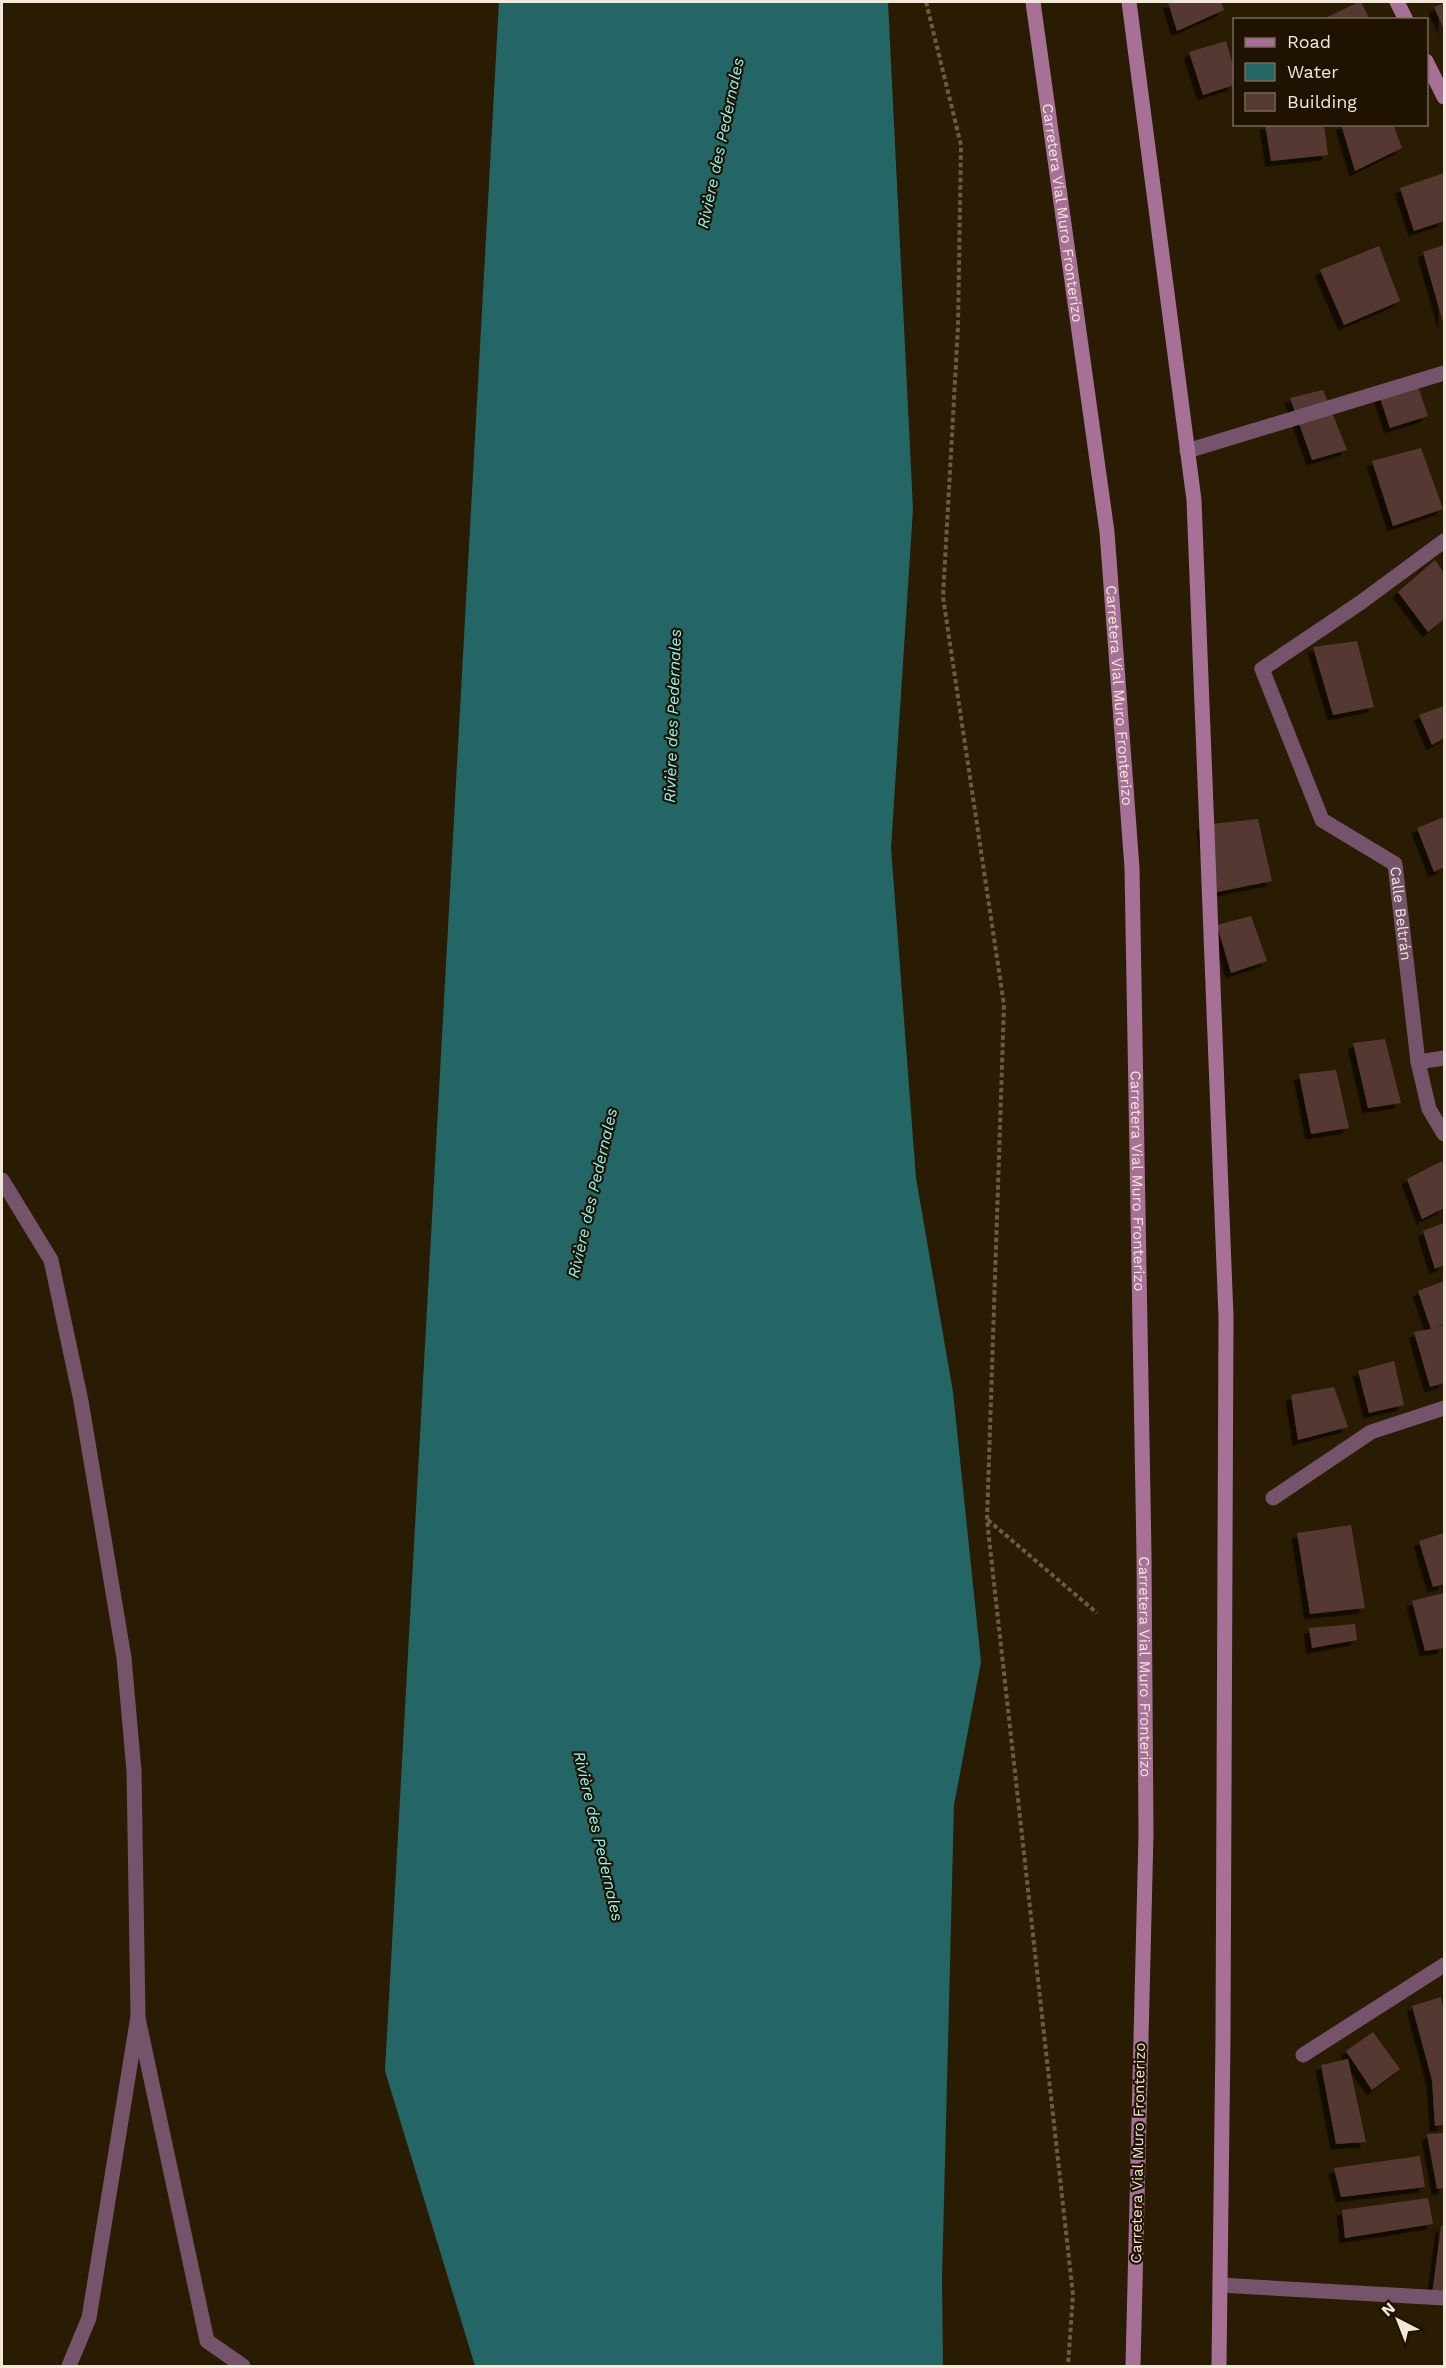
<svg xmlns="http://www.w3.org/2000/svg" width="1446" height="2368" viewBox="0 0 1446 2368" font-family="'Work Sans',sans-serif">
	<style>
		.water { fill: #246666 }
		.building { fill: #563930; filter: url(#shadow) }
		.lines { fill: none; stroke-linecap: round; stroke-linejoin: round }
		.path { stroke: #695c47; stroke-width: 4; stroke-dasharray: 4.5 3; stroke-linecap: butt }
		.lane { stroke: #75536b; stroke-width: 15 }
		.street { stroke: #75536b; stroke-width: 15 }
		.secondary { stroke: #a67097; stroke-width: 15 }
		.labels { text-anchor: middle; stroke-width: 4.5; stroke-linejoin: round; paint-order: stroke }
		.street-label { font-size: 15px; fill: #f2e8da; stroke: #201200 }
		.water-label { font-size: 16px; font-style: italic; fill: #8df3f3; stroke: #201200 }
	</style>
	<defs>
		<filter id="shadow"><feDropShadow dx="-5.5" dy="5.5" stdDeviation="0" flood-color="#0009"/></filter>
	</defs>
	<rect width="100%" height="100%" fill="#2a1c03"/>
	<path class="water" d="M499,2H888L913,509L891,848L916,1178L953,1392L981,1662L954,1805L942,2279L943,2366H475L385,2071Z"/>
	<path class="building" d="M1168,2H1221L1224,10L1177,31Z
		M1359,2H1361L1370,20H1321Z
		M1444,3V30L1434,7Z
		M1226,41L1234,69V85L1203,95L1189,52Z
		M1265,124H1324L1328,155L1271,161Z
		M1341,124H1393L1402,148L1355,171Z
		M1444,173V221L1414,231L1400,188Z
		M1444,245V326L1423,252Z
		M1379,246L1400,301L1344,325L1320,270Z
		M1416,381L1428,416L1390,428L1379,395Z
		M1323,390L1347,450L1312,460L1290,398Z
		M1421,448L1443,509L1393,526L1372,461Z
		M1435,560L1444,573V619L1428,632L1398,592Z
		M1357,641L1374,707L1333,715L1313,647Z
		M1444,706V738L1432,745L1419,715Z
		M1444,817V867L1434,872L1417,828Z
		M1258,819L1272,881L1212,893L1202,825Z
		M1251,916L1267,961L1231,973L1217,925Z
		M1385,1039L1401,1103L1368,1108L1353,1043Z
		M1336,1070L1349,1128L1311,1134L1299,1074Z
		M1442,1161L1444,1167V1208L1422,1219L1407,1179Z
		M1444,1223V1265L1435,1269L1423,1231Z
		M1444,1281V1324L1433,1328L1444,1325V1383L1430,1387L1414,1332L1431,1329L1418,1291Z
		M1394,1361L1404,1405L1369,1413L1358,1371Z
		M1334,1387L1348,1427L1298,1440L1291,1395Z
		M1351,1525L1365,1608L1310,1614L1297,1533Z
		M1444,1533V1584L1433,1587L1419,1541Z
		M1444,1593V1648L1425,1651L1412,1601Z
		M1355,1624L1357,1640L1312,1648L1309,1628Z
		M1441,1997L1444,2013V2125L1435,2126L1432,2080L1412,2006Z
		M1373,2032L1400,2069L1372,2090L1346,2051Z
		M1348,2059L1366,2142L1336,2144L1321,2065Z
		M1444,2133V2188L1437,2189L1427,2134Z
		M1420,2156L1425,2187L1341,2197L1334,2168Z
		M1428,2198L1433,2224L1345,2238L1342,2210Z
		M1444,2225V2292L1432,2295L1441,2226Z"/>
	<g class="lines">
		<path class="path" d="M926,2L961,145L958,327L943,597L1004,1005L987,1520L1073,2295L1068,2366
			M988,1520L1097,1613"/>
		<path class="lane" d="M138,2018L207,2341L243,2366
			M1303,2055L1444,1965"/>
		<g class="street">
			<path d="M1187,451L1444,373"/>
			<path id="s1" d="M1444,541L1360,603L1262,669L1322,820L1395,864L1418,1062L1429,1109L1444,1134"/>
			<path d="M1418,1062L1444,1058"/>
			<path d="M2,1180L51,1260L81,1401L124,1658L134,1771L138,2016L89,2318L69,2366"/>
			<path d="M1273,1498L1371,1432L1444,1408"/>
			<path d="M1220,2285L1444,2298"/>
		</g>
		<g class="secondary">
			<path id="s2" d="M1033,2L1107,532L1132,868L1144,1555L1146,1834L1133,2366"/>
			<path d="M1129,2L1194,500L1226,1317L1223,2036L1219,2366"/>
			<path d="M1397,2L1406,20"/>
			<path d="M1426,61L1444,97"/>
		</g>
	</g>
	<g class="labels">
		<g class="street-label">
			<text dy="5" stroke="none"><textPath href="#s2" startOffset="213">Carretera Vial Muro Fronterizo</textPath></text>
			<text dy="5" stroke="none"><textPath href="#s2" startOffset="699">Carretera Vial Muro Fronterizo</textPath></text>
			<text dy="5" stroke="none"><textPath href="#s1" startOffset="520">Calle Beltrán</textPath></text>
			<text dy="5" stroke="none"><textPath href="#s2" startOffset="1185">Carretera Vial Muro Fronterizo</textPath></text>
			<text dy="5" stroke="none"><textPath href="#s2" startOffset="1671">Carretera Vial Muro Fronterizo</textPath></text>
			<text transform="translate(1138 2153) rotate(-89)" y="5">Carretera Vial Muro Fronterizo</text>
		</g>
		<g class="water-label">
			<text transform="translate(720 143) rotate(-78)" y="6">Rivière des Pedernales</text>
			<text transform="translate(672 716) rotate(-88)" y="6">Rivière des Pedernales</text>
			<text transform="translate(592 1193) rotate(-77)" y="6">Rivière des Pedernales</text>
			<text transform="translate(599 1836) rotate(77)" y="6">Rivière des Pedernales</text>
		</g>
	</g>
	<rect width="1446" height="2368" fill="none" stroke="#f2e8da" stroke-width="6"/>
	<rect x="1233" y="18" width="195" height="108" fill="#201200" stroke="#746857" stroke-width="1.5"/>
	<rect x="1245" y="38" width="30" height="9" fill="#a67097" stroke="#746857" stroke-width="1.5"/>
	<text x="1287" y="48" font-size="18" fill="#f2e8da">Road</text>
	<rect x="1245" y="63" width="30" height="18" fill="#246666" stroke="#746857" stroke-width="1.5"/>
	<text x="1287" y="78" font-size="18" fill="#f2e8da">Water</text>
	<rect x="1245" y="93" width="30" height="18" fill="#563930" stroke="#746857" stroke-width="1.5"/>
	<text x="1287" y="108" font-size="18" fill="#f2e8da">Building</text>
	<g transform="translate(1398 2320) rotate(318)" stroke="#201200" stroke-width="4.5" paint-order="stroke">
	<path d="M0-4.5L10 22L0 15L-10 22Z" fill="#f2e8da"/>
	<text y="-9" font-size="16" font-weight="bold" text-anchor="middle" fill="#f2e8da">N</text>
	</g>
</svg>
